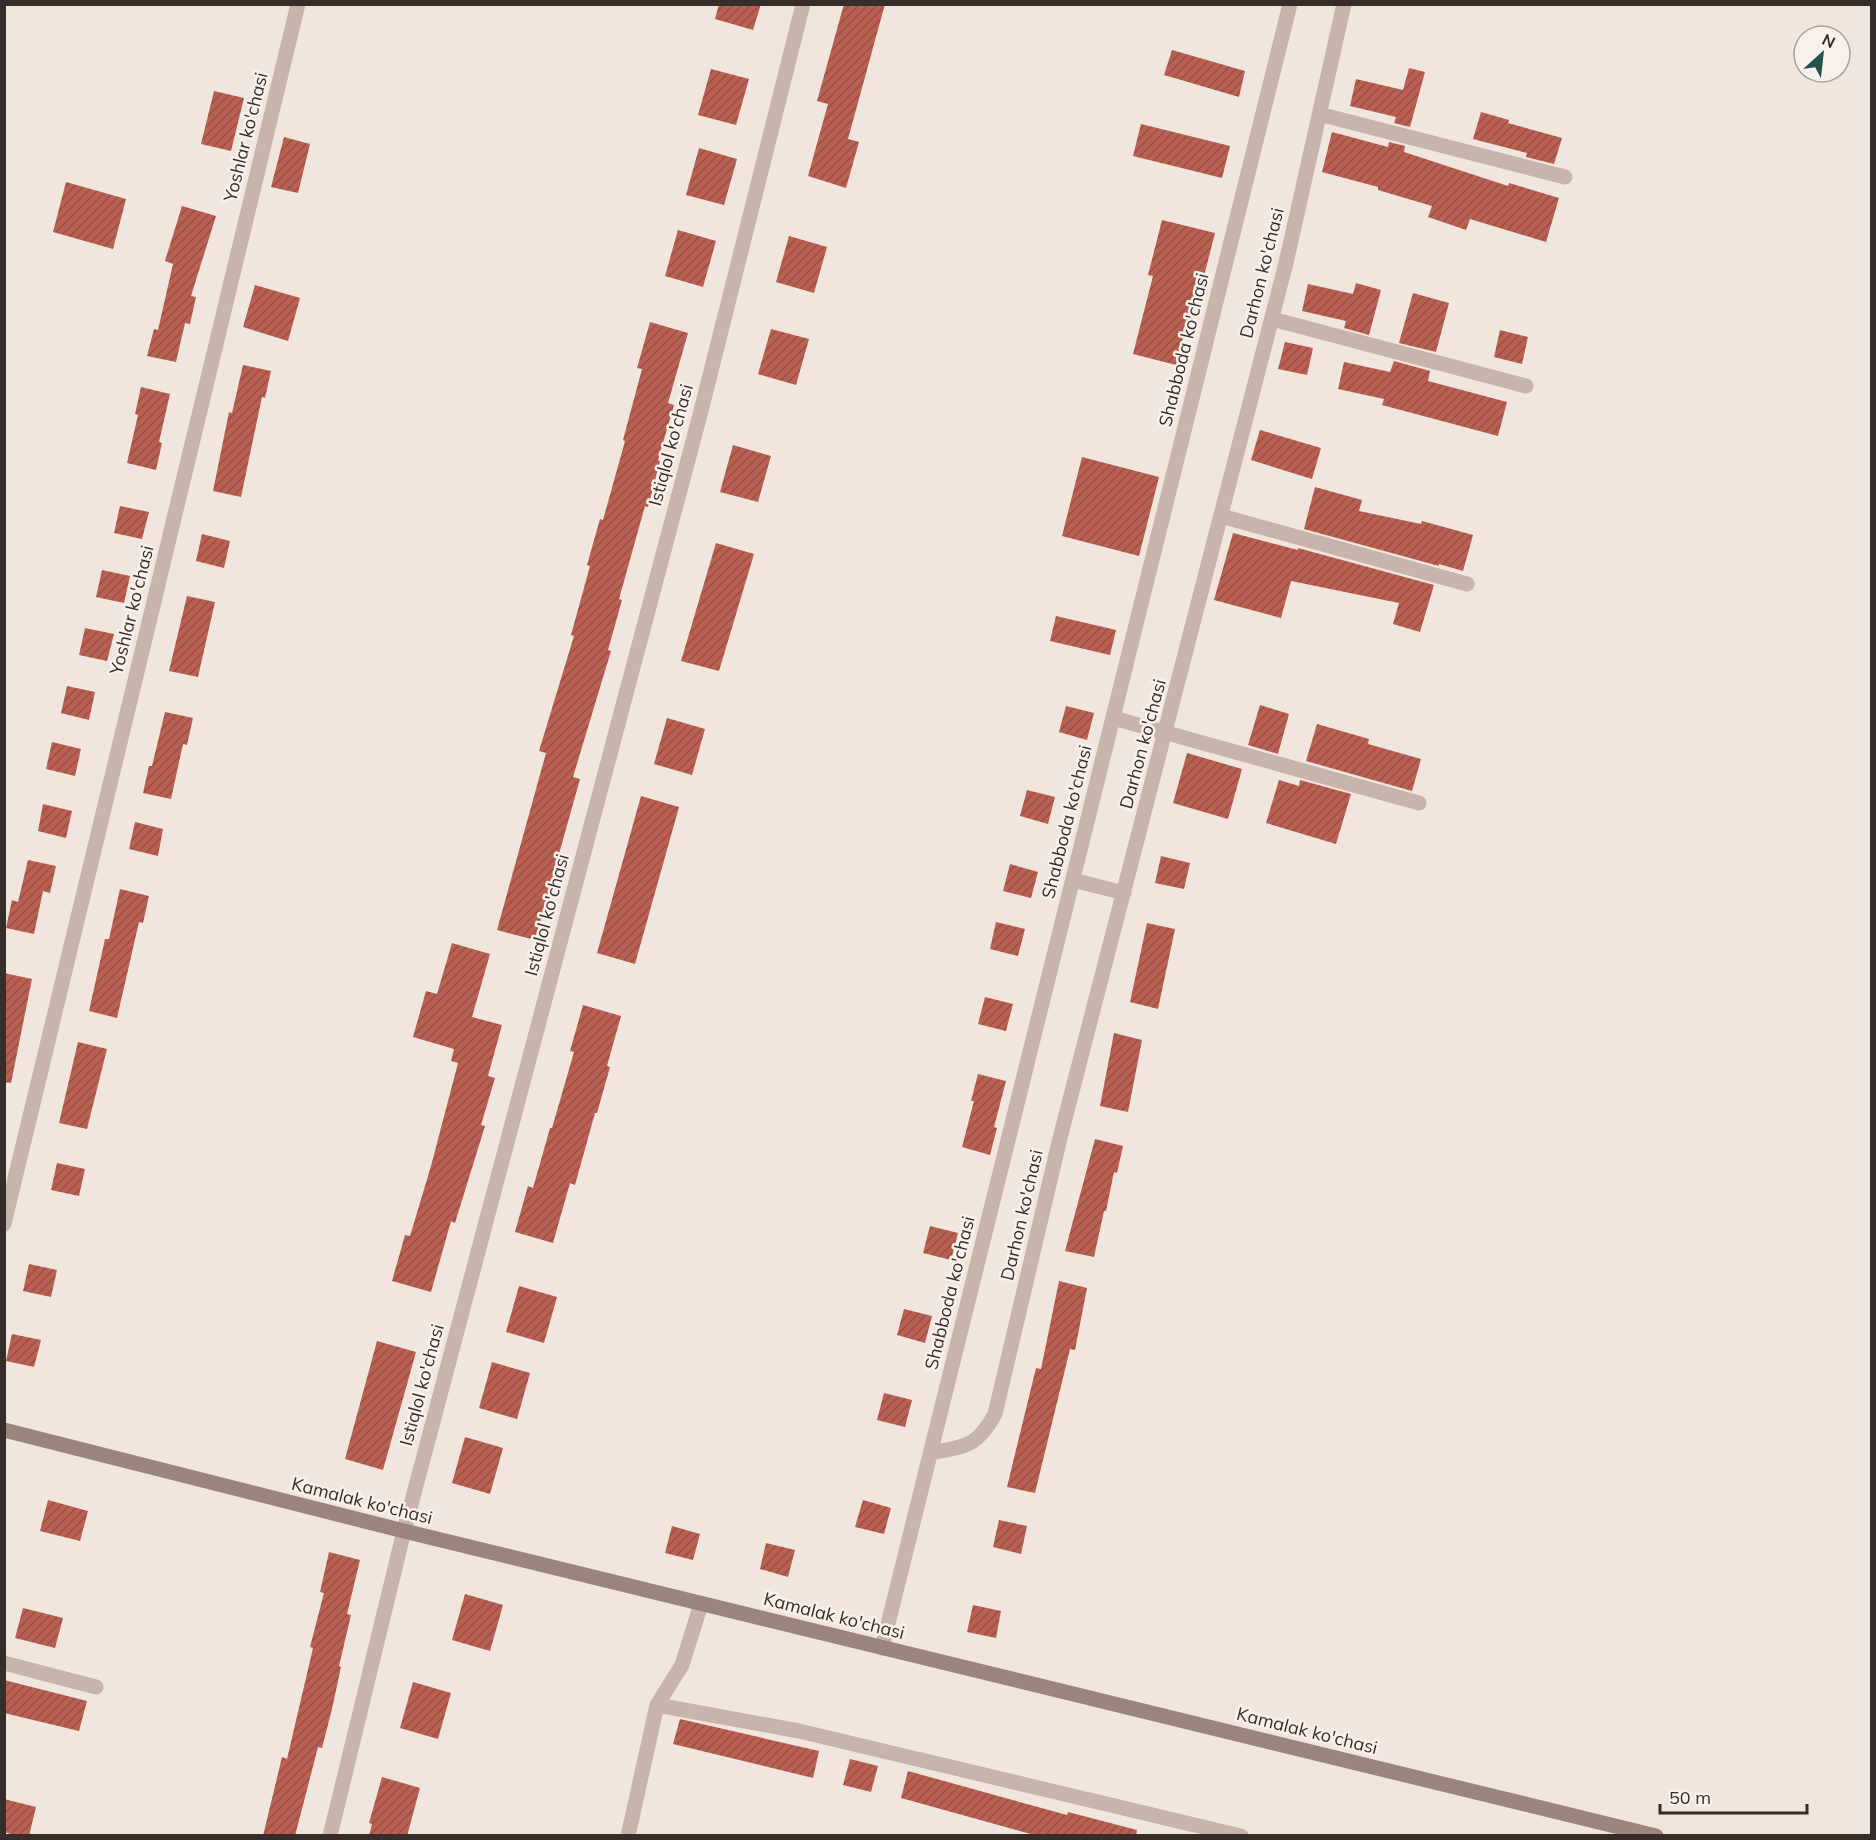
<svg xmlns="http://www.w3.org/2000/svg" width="1876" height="1840" viewBox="0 0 1876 1840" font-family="Mulish,sans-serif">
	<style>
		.building { fill: url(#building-hatch) }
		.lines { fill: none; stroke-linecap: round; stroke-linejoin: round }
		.minor { stroke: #c7b5ab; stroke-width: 15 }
		.secondary { stroke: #9b847c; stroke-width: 15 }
		.labels { text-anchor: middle; stroke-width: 5; stroke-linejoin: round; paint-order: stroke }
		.street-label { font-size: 18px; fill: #362c29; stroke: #f8f0ea }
	</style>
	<defs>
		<pattern id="building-hatch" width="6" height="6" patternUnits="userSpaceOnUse" patternTransform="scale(1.5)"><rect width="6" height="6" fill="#ba6052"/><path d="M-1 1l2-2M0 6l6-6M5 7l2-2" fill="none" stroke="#984f44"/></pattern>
	</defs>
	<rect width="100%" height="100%" fill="#f0e6de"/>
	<path class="building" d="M719,4H761L753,30L715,19Z
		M844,4H885L848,139L859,142L846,188L808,176L828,104L817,101Z
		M1172,50L1245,71L1239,97L1164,75Z
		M1409,68L1425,72L1410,127L1394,123L1396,117L1350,106L1356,79L1403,90Z
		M711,69L749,79L736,125L698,115Z
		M214,91L244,98L231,151L201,144Z
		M1481,112L1509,120L1508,123L1562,138L1554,164L1526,157L1527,153L1473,139Z
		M1141,124L1230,146L1222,178L1133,156Z
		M1332,132L1388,147L1389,142L1405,146L1404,152L1508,186L1509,183L1559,198L1546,242L1470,219L1466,230L1428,217L1432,206L1378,190V187L1322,172Z
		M284,137L310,144L298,193L271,187Z
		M699,148L737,159L724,205L686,195Z
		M66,182L126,199L113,249L53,232Z
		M182,206L216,216L191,296L196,297L190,324L185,323L176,362L147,356L154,329L158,330L173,264L165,261Z
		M1162,220L1215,233L1201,288L1196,287L1176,365L1133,354L1153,276L1148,275Z
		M678,230L716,241L703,287L665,276Z
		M789,236L827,247L814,293L776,282Z
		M1356,283L1381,290L1369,335L1344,328L1346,321L1302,311L1308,284L1353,294Z
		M255,285L300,298L288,341L243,327Z
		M1413,293L1449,303L1436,352L1399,343Z
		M650,322L688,333L668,403L674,405L658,460L660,461L648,507L645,506L619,599L622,600L608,650L611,651L573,777L580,779L535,940L497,930L546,753L539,751L574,636L571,635L590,566L587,565L600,519L603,520L625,441L623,440L642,369L637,368Z
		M771,329L809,339L796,385L758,374Z
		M1500,330L1528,337L1522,364L1494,357Z
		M1285,342L1313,348L1307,375L1278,369Z
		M1394,361L1430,371L1428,381L1507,402L1498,436L1382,405L1384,399L1338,389L1344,362L1390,372Z
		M243,365L271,371L265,398L262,397L241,497L213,491L229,412L232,413Z
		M141,387L170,394L159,442L162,443L156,470L127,463L138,415L135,414Z
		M1260,430L1321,448L1312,479L1251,460Z
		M733,445L771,456L758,502L720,492Z
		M1082,457L1159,477L1139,556L1062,536Z
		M1315,487L1362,500L1359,511L1421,524L1422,521L1473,535L1463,571L1439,564V566L1304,529Z
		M120,506L149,512L142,539L114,533Z
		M1233,533L1298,550V548L1434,585L1420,632L1393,624L1399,603L1291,581L1281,618L1214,600Z
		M202,534L230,541L224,568L196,561Z
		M716,543L754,554L719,671L681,661Z
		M102,570L130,576L124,603L96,597Z
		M187,596L215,602L198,677L169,671Z
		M1056,616L1116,630L1110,655L1050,641Z
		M85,628L114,634L107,661L79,655Z
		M67,686L95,692L89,720L61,713Z
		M1260,705L1289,714L1278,754L1248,745Z
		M1066,706L1094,713L1087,740L1059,732Z
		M165,712L193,718L187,745L183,744L171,799L143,793L149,766H152Z
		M667,718L705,729L692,775L654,764Z
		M1317,724L1369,739L1368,744L1421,759L1412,791L1306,761Z
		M52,742L81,749L75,776L46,769Z
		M1187,753L1242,769L1228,819L1173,803Z
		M1279,780L1299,786L1300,780L1351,794L1336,844L1266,823Z
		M1027,790L1055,797L1048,824L1020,816Z
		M641,796L679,807L635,964L597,953Z
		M43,804L72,811L66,838L38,831Z
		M135,822L163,829L158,856L129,849Z
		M1161,856L1190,863L1184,889L1155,883Z
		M28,860L56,866L50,893L43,891L34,934L6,928L12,900L18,902Z
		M1010,864L1038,872L1031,898L1003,891Z
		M120,889L149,896L143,923L139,922L117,1018L89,1011L105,939H109Z
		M996,922L1025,929L1018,956L990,949Z
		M1147,923L1175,929L1158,1009L1130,1002Z
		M452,943L490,954L472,1017L502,1025L488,1076L495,1078L481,1125L485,1126L455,1223L451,1221L431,1292L392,1281L405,1235L410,1236L431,1166L458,1063L451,1061L454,1049L413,1037L426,991L437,994Z
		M4,973L32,979L11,1083L4,1082Z
		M985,997L1013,1004L1006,1031L978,1024Z
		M583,1005L621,1016L607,1066L610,1067L597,1113H595L575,1185L570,1183L553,1243L515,1232L528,1186L533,1188L550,1128H552L574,1052L570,1051Z
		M1114,1033L1142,1040L1128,1112L1100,1106Z
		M78,1042L107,1049L87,1129L59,1123Z
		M978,1074L1006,1081L994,1127L997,1128L990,1155L962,1147L974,1101H971Z
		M1095,1139L1123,1146L1117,1173L1114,1172L1106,1211H1104L1094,1257L1065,1251Z
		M57,1163L85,1169L79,1196L51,1190Z
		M930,1226L958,1233L951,1260L923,1253Z
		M29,1264L57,1270L51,1297L23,1291Z
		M1059,1281L1087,1288L1075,1350L1070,1349L1035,1493L1007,1487L1036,1368L1041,1369Z
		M519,1286L557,1297L544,1343L506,1332Z
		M904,1309L932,1316L925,1343L897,1335Z
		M12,1334L41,1340L34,1367L6,1361Z
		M377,1341L416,1352L383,1470L345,1459Z
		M492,1362L530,1373L517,1419L479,1408Z
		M884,1393L912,1400L905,1427L877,1420Z
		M465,1437L503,1448L490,1494L452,1483Z
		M48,1500L88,1511L80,1541L40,1531Z
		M863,1500L891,1508L884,1534L855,1527Z
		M999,1520L1027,1526L1021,1554L993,1547Z
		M672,1526L700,1534L693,1560L665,1553Z
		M766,1543L795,1550L788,1577L760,1569Z
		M329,1552L360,1560L347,1614L351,1615L339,1666L341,1667L332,1709L322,1748L318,1747L295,1836H263L282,1757L287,1759L313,1648L310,1647L324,1593L320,1592Z
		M465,1594L503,1605L490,1651L452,1640Z
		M973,1605L1001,1611L996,1638L967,1632Z
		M23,1608L63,1618L55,1648L15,1638Z
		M4,1680L87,1701L79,1731L4,1713Z
		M413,1682L451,1693L438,1739L400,1728Z
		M680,1719L819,1751L813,1778L673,1744Z
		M850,1759L878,1766L871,1792L843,1785Z
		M908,1771L1067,1815L1068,1812L1137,1830L1136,1836H1038L901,1798Z
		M382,1777L420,1788L407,1836H369L372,1824L369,1823Z
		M4,1799L36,1807L29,1836H18L4,1832Z"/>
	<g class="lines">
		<path class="minor" d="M1319,114L1565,177
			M1272,319L1526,386
			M1221,516L1467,584
			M1113,718L1419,803
			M1073,880L1124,893
			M4,1224L298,4
			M931,1453C966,1446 977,1447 995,1414L1060,1138L1286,263L1344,4
			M882,1648L1290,4
			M4,1663L96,1687
			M657,1705L799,1731L1241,1836
			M330,1836L404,1531L701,411L803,4
			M628,1836L657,1705L682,1665L701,1604"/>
		<path class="secondary" d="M4,1430L404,1531L1656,1836"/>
	</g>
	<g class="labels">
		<g class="street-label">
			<text transform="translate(246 137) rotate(-76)" y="6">Yoshlar ko'chasi</text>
			<text transform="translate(1262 273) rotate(-76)" y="6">Darhon ko'chasi</text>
			<text transform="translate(1184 350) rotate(-76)" y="6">Shabboda ko'chasi</text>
			<text transform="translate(671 445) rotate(-75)" y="6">Istiqlol ko'chasi</text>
			<text transform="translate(132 610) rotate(-76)" y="6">Yoshlar ko'chasi</text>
			<text transform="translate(1143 744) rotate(-75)" y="6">Darhon ko'chasi</text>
			<text transform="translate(1067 822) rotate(-76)" y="6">Shabboda ko'chasi</text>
			<text transform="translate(547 915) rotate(-75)" y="6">Istiqlol ko'chasi</text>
			<text transform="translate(1022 1215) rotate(-77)" y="6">Darhon ko'chasi</text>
			<text transform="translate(950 1293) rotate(-76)" y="6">Shabboda ko'chasi</text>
			<text transform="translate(422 1385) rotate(-75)" y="6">Istiqlol ko'chasi</text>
			<text transform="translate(362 1501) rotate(14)" y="6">Kamalak ko'chasi</text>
			<text transform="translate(834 1616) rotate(14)" y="6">Kamalak ko'chasi</text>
			<text transform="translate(1307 1731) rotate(14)" y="6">Kamalak ko'chasi</text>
		</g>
	</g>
	<rect width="1876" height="1840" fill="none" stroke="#362c29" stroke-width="12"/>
	<g transform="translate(1822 54) rotate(27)"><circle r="28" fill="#f8f0ea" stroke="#aaa29d" stroke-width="1.5"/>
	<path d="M0-4.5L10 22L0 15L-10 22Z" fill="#235351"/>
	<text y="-9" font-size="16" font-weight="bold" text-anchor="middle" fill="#362c29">N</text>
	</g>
	<path d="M1660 1804v9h147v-9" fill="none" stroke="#362c29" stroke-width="3"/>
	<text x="1669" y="1804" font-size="18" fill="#362c29" stroke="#f8f0ea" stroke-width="4.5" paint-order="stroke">50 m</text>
</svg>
